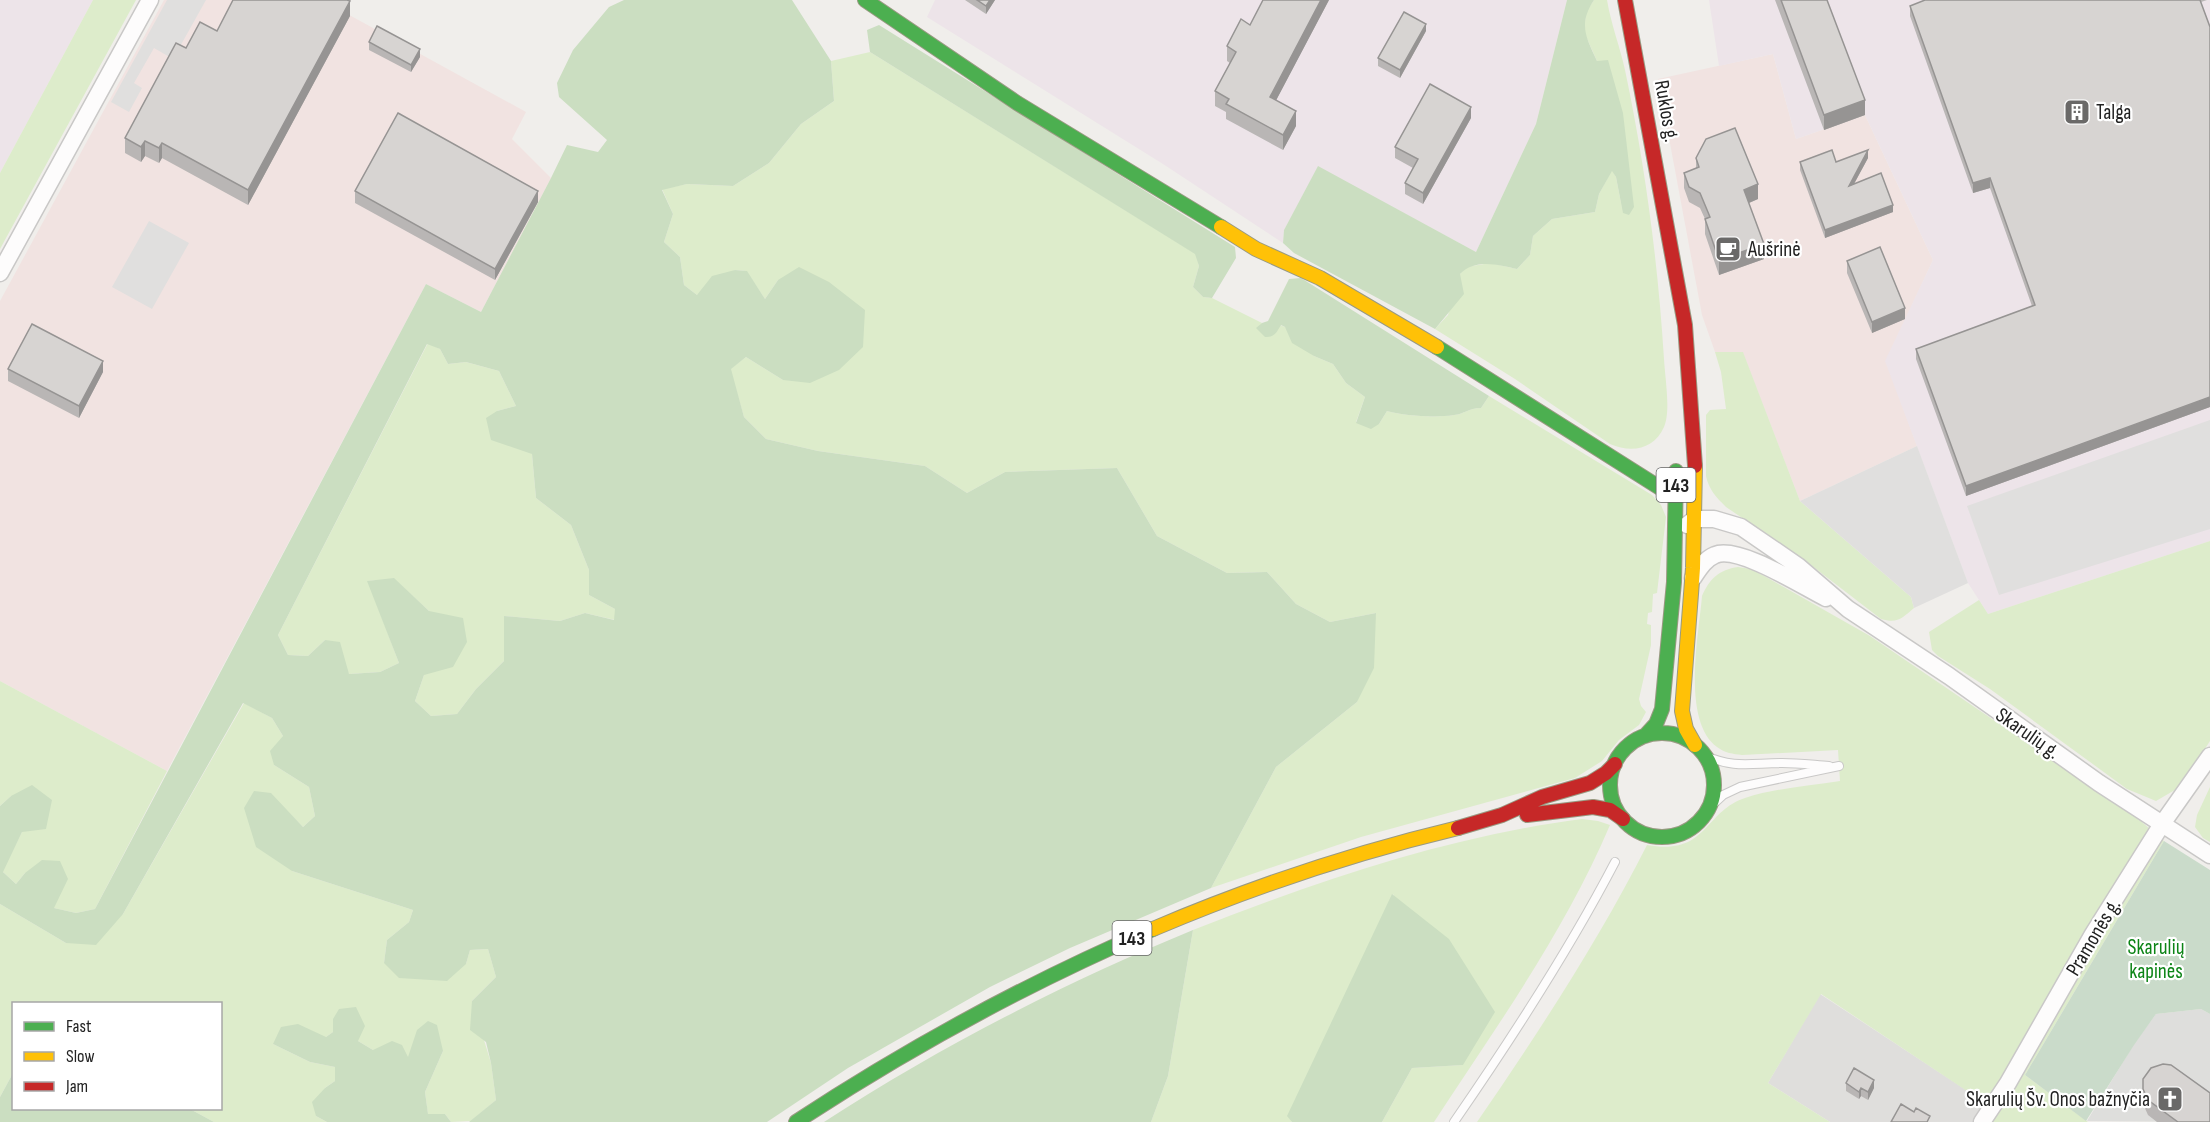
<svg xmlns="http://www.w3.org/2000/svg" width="2210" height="1122" viewBox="0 0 2210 1122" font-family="'Sofia Sans Condensed',sans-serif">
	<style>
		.residential { fill: #dfdedc }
		.commercial { fill: #f1e3e1 }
		.industrial { fill: #ede4e9 }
		.religious { fill: #dededc }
		.grass { fill: #ddeccb }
		.forest { fill: #cbdec1; fill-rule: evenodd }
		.cemetery { fill: #cadbca }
		.parking { fill: #e0dfde }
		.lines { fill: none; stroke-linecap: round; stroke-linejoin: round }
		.lane-casing { stroke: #c9c8c7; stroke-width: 10 }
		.street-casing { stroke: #c9c8c7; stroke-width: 19 }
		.fast-casing { stroke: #999a82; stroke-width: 16 }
		.slow-casing { stroke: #999a82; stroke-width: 16 }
		.jam-casing { stroke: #999a82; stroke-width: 16 }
		.lane { stroke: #fdfcfc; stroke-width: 8 }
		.street { stroke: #fdfcfc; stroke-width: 16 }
		.fast { stroke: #4caf50; stroke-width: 14 }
		.slow { stroke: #ffc107; stroke-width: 14 }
		.jam { stroke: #c62828; stroke-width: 14 }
		.wall { fill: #b9b6b5 }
		.shaded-wall { fill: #969493 }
		.building { fill: #d7d4d2; stroke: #969493; stroke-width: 1.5 }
		.labels { text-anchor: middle; stroke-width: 4.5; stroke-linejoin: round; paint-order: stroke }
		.shield { fill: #fff; stroke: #646464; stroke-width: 1.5 }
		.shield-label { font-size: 20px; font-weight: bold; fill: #222 }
		.street-label { font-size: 21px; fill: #222; stroke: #fff }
		.poi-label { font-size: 21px; fill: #222; stroke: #fff; text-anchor: start }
		.park-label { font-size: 21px; fill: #0c8416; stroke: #fff }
	</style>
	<rect width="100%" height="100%" fill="#f0eeeb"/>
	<path class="residential" d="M1820,994L1992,1107L1982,1122H1830L1768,1083Z"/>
	<path class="commercial" d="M164,0H322L526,112L512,139L551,178L481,312L426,284L167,771L0,681V301Z
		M1773,54L1796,139L1865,115L1933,260L1886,361L1917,446L1800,501L1743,353L1715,352L1702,315L1658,79Z"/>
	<path class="industrial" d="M0,0H93L0,173Z
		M935,0H1567L1536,124L1476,252L1318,167L1284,230L1283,243L1163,164L927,17Z
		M1709,0H2210V541L1988,614L1968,583L1885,361L1933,260L1865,115L1796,139L1773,54L1719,66Z"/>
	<path class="religious" d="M2201,1009L2210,1014V1122L2087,1121L2134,1044L2156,1014Z"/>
	<path class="grass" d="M93,0H136L0,249V173Z
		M1594,0H1607C1611,24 1620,47 1625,70C1645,165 1658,262 1664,359C1665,378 1671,411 1664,427C1654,450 1631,453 1610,444L1515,379L1435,329L1448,315L1460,274L1466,267L1490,263L1517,269L1530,255L1533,236L1552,219L1595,212L1599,194L1612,170L1616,177L1623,213L1597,61L1584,32L1586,12Z
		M870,52L1196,254L1199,266L1193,287L1203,297L1212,298L1262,323L1257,329L1280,325L1285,327L1314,356L1333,364L1346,383L1365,397L1356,422L1379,424L1387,411C1405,416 1435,418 1454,415C1465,414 1468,408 1481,408L1489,396L1652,495L1661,505L1666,517L1657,593L1653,594L1652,612L1648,613L1647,624L1651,625V645L1639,699L1641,706L1646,712L1639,725L1619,740L1602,761L1575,778L1361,837L1211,888L1276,767L1357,702L1376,613L1330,622L1296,604L1267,572L1227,573L1157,536L1117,468L1005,472L967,493L925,466L818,451L766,439L744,417L730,369L746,357L783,380L778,280L765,299L746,271L735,270L697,295L684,285L680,257L664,242L673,214L662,189L687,184L733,186L769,163L801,124L834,101L831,61Z
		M428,343L440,349L448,364L466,362L499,371L516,406L497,411L532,454L536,498L571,525L589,570V595L615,609V620L585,613L560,621L504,616V661L476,689L457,714L431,716L415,701L424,675L429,611L394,579L368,581L399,663L380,672L349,674L325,640L308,656L288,655L278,635Z
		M1715,352H1743L1800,501L1911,597L1914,608C1902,618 1898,624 1881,619L1803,559L1726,507C1716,497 1709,490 1706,476V415L1710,410L1726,409L1721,372Z
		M2210,541V741L2180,787L2156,801L2127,789L1990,689L1938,656L1932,650L1929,632L1979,600L1988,614Z
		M1738,567L1751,569L1766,577L1870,636L2136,817L2164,841L2025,1075L2088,1122H1982L1991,1107L1821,994L1768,1083L1830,1122H1477C1538,1033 1598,942 1647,845C1708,856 1703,812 1745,798C1775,788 1809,786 1840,781L1838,750L1742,755C1733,754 1725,753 1717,747C1681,720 1699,634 1702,596C1710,578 1719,570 1738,567Z
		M0,681L167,771L95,909L76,913L54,908L25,873L16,884L2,871L22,832L11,796L0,806Z
		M244,703L272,718L283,736L274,765L309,787L315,816L303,827L288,812L292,871L413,910L409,922L387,940L384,963L466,964L470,950L488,949L496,977L472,1001L491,1063L496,1100L471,1121L451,1122L445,1114L428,1115L425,1092L443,1051L408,1058L373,1050L358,1041L333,1019V1032L326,1037L273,1044L310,1062L335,1067V1081L325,1088L316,1116L327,1122H214L190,1109L220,1108V1004H14L13,1073L0,1097V904L66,943L123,914Z
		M2210,787V842L2203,838L2195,827L2197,815Z
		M1582,819L1598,821L1610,825C1565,931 1497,1026 1434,1122H1382L1412,1068L1463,1065L1393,894L1288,1116L1292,1122H1151L1168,1076L1193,930C1318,881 1449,836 1582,819Z"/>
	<path class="forest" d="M624,0H792L831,61L834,101L801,124L769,163L733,186L687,184L662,190L673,214L664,242L680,257L684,285L697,295L712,276L735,270L747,271L765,299L778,280L799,267L829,282L865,310L863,347L839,370L810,383L783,380L746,357L731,369L744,417L766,439L818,451L925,466L967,493L1005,472L1117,468L1157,536L1227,573L1267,572L1296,604L1330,622L1376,613L1374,668L1357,702L1276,767L1211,888L1070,948L990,987L848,1068L767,1122H469L496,1100L491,1063L486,1042L470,1030L472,1001L496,977L488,949L470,950L466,964L447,981L399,978L384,963L387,940L409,922L413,910L292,871L256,847L244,808L254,791L271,793L303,827L315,816L309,787L274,765L270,751L283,736L272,718L243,703L123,914L96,945L66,943L0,904V806L11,796L32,785L52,800L46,829L22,832L3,872L16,884L25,873L42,860L60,861L68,879L54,908L76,913L95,909L426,284L481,312L551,178L567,145L598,152L607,140L559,97L557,83L573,50L609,7ZM427,344L440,349L448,364L466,362L499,371L516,406L497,411L486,418L491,440L532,454L536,498L571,525L589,570V595L615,609L614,620L585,613L560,621L504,616V661L476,689L457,714L431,716L415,701L424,675L453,667L467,642L463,618L429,611L394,578L367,581L399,663L380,672L349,674L340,642L325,640L308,656L288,655L278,635Z
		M1567,0H1594C1578,24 1586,37 1597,61L1608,60L1623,113L1634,207L1629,215L1623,213L1616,177L1612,171L1599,194L1595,212L1552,219L1533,236L1530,255L1517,269C1499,265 1475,258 1460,274L1464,294L1435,329L1294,253L1283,243L1284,230L1318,166L1476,252L1536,124Z
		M879,25L1235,247L1236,258L1212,298L1203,297L1193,287L1199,266L1195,254L870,52L867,30Z
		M1301,278L1489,396L1481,408C1468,408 1465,414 1454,415C1435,418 1405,416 1387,411L1379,424L1371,429L1356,423L1365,397L1346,383L1333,364L1314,356L1292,343L1285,327L1281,325C1276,333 1275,337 1265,337L1256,328L1262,323L1268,321L1289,279Z
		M1392,894L1449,939L1495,1012L1463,1065L1412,1068L1382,1122H1292L1287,1116Z
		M1193,930L1168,1076L1151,1122H824C941,1046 1064,983 1193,930Z
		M356,1007L365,1026L358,1041L373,1050L392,1041L402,1045L408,1057L417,1030L428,1021L437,1025L443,1051L425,1092L428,1114H445L451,1122H327L316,1116L312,1102L325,1088L335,1081V1067L310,1062L273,1044L281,1027L298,1024L326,1037L333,1032V1019L339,1009Z
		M13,1073L14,1108L190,1109L214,1122H0V1097Z"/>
	<path class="cemetery" d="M2164,841L2210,870V1014L2201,1009L2156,1014L2134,1045L2086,1121L2025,1075Z"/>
	<path class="parking" d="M167,0H206L173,59L154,48L134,83L142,88L129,112L111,102Z
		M149,221L189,243L152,309L112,287Z
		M2210,420V529L1999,595L1967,506Z
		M1917,446L1968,583L1914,608L1911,597L1800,501Z"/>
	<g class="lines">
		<g class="lane-casing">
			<path id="lane" d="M1704,755C1734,769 1751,763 1782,763C1798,763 1814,765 1829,766
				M1709,808L1723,795L1740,787L1839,766
				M1454,1122C1512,1038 1568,952 1615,862"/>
		</g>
		<g class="street-casing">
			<path id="street" d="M0,273L150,0
				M1687,525L1695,519H1714L1741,527L1798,566L1848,609L1949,676L2099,783L2210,855
				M1693,578C1699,569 1705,559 1715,555C1738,545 1802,586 1826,598
				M1982,1122L2008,1083L2093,934L2162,824L2210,756"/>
		</g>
		<g class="fast-casing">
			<path id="fast" d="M865,0L1017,103L1221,227
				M1437,347L1676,498
				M1610 785a52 52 0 1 1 104 0a52 52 0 1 1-104 0Z
				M1645,736L1656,724L1662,709L1674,582L1676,471
				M796,1122C910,1047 1028,983 1153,929"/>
		</g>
		<g class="slow-casing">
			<path id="slow" d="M1221,227L1256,249L1320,278L1437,347
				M1695,466L1693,568L1682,711L1686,729L1695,745
				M1153,929C1252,887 1353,853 1458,828"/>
		</g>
		<g class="jam-casing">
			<path id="jam" d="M1625,0L1685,325L1695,466
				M1527,815L1593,807L1610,810L1623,819
				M1458,828L1502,815L1542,797L1590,783L1606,773L1615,764"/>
		</g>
		<use href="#lane" class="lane"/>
		<use href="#street" class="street"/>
		<use href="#fast" class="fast"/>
		<use href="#slow" class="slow"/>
		<use href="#jam" class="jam"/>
	</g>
	<path class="wall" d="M965,0H995L986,14Z
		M1329,0L1276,100L1296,126L1283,150L1226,119V112L1215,106V91L1230,63L1227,61V46L1250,25Z
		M1775,0H1827L1865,115L1824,130Z
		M1923,0H2207L2201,2L2210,27V407L1966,496L1916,359V349L2032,306L1990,188L1973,193L1910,16V6L1923,1Z
		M350,16L248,205L162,158L159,163L145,156L141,162L125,153V138L186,48L217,31Z
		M1426,31L1400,78L1378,66V58Z
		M369,42L420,57L411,72L369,50Z
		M1471,118L1423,204L1405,194V183L1413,168L1395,158V147Z
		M1696,158L1758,199L1749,203L1764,259L1719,275L1705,234V219L1700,208L1689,202L1684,188V173L1696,168Z
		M1868,158L1854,184L1893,212L1825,238L1800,170V162H1836Z
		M355,191L538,202L495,280L355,203Z
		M1847,261L1905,319L1872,333L1847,273Z
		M8,369L103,372L79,418L8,381Z
		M1846,1083L1874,1088L1868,1100L1861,1096L1859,1099L1846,1091Z
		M2143,1089L2210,1122H2157L2148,1115L2143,1104Z"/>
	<path class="shaded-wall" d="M990,0H995L986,14V6Z
		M1321,0H1329L1270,112V97Z
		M350,1V16L248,205V190Z
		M1426,24V31L1400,78V70Z
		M420,49V57L411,72V65Z
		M1865,100V115L1824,130V115Z
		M1471,107V118L1423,204V193Z
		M1296,111V126L1283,150V135Z
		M145,141V156L141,162V147Z
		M162,143V158L159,163V148Z
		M1868,150V158L1849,193V186Z
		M1990,178V188L1973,193V183Z
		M1758,184V199L1744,205V190Z
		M538,191V202L495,280V269Z
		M1893,205V212L1825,238V230Z
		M1764,244V259L1719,275V260Z
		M1905,308V319L1872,333V322Z
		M103,361V372L79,418V406Z
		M2210,397V407L1966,496V486Z
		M1874,1080V1088L1868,1100V1092Z
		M1861,1088V1096L1859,1099V1092Z"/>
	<path class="building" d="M233,0H347L350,1L248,190L162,143L159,148L145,141L141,147L125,138L176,43L186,48L200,22L217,31Z
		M977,0H990L986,6Z
		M1263,0H1321L1270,97L1296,111L1283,135L1226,104L1229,99L1215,91L1236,52L1227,46L1241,19L1250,25Z
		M1781,0H1827L1865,100L1824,115Z
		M1925,0H2200L2210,27V397L1966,486L1916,349L2035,305L1990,178L1973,183L1910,6Z
		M1404,12L1426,24L1400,70L1378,58Z
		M377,26L420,49L411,65L369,42Z
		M1430,84L1471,107L1423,193L1405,183L1418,159L1395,147Z
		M398,113L538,191L495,269L355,191Z
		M1735,128L1758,184L1744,190L1764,244L1719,260L1705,219L1710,217L1700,193L1689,187L1684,173L1699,167L1696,158L1706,139Z
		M1832,150L1836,162L1868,150L1849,186L1881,173L1893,205L1825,230L1800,162Z
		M1880,247L1905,308L1872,322L1847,261Z
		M32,324L103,361L79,406L8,369Z
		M2163,1064L2171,1065L2210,1093V1122H2178L2148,1100L2143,1089V1079L2151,1068Z
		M1854,1068L1874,1080L1868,1092L1861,1088L1859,1092L1846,1083Z
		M1901,1104L1914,1112L1916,1108L1930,1116L1927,1122H1891Z"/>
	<defs>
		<g id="building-square" transform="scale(1.35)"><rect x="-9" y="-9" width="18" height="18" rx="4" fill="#6a6968" stroke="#fff"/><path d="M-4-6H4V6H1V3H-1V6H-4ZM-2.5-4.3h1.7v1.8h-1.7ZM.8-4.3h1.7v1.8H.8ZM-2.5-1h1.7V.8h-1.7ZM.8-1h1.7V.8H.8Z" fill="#fff"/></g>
		<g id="cafe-square" transform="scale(1.35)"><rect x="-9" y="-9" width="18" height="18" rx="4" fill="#6a6968" stroke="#fff"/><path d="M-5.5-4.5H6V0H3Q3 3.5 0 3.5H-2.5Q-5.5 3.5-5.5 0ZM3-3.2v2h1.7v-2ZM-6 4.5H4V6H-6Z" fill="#fff"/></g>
		<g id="church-square" transform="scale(1.35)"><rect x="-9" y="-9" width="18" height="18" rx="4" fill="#6a6968" stroke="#fff"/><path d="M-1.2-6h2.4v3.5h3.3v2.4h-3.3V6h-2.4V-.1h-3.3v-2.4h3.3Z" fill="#fff"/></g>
	</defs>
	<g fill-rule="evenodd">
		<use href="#building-square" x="2077" y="112"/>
		<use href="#cafe-square" x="1728" y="249"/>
		<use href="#church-square" x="2170" y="1099"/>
	</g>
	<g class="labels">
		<g class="shield">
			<rect x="1656.5" y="468" width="39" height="34" rx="4.5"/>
			<rect x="1112.5" y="921" width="39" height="34" rx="4.5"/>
		</g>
		<g class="shield-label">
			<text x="1676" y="492">143</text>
			<text x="1132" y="945">143</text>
		</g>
		<g class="street-label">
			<text transform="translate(1667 111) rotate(80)" y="7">Ruklos g.</text>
			<text transform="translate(2028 733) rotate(35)" y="7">Skarulių g.</text>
			<text transform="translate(2093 937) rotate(-59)" y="7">Pramonės g.</text>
		</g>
		<g class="poi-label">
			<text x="2096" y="119">Talga</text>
			<text x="1748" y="256">Aušrinė</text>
			<text x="2150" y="1106" text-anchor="end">Skarulių Šv. Onos bažnyčia</text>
		</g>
		<g class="park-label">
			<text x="2156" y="954">Skarulių<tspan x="2156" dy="24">kapinės</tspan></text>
		</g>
	</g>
	<rect x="12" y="1002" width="210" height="108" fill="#ffffff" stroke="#a7a7a7" stroke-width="1.5"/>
	<rect x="24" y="1022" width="30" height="9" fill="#4caf50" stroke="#a7a7a7" stroke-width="1.5"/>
	<text x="66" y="1032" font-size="18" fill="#222222">Fast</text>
	<rect x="24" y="1052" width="30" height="9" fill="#ffc107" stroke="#a7a7a7" stroke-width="1.5"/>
	<text x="66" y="1062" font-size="18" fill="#222222">Slow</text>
	<rect x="24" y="1082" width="30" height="9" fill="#c62828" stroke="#a7a7a7" stroke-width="1.5"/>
	<text x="66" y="1092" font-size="18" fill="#222222">Jam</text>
</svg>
